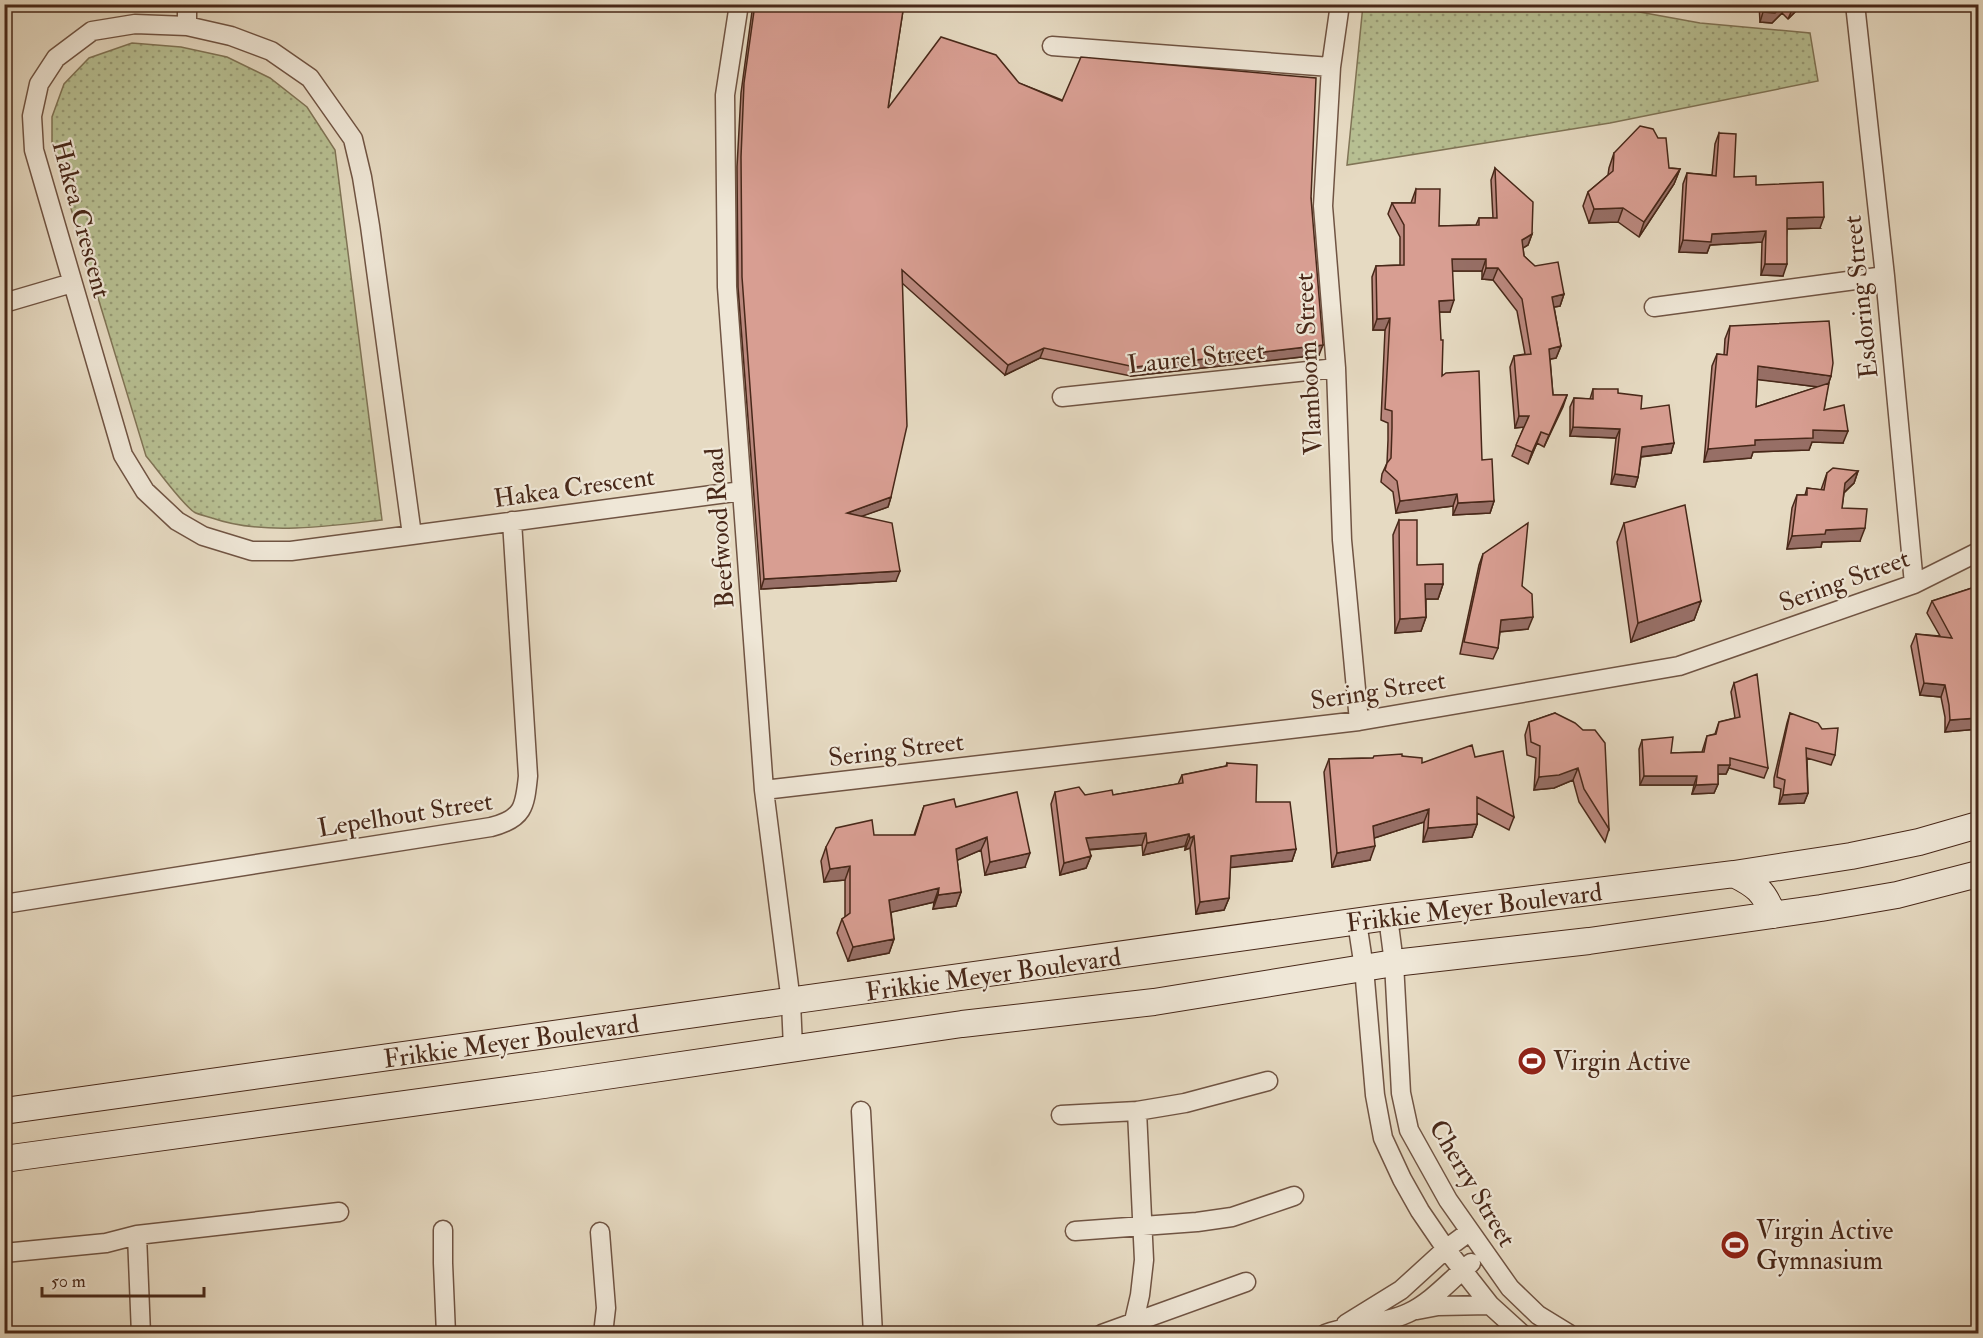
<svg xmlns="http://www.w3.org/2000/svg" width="1983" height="1338" viewBox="0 0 1983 1338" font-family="'IM FELL Double Pica',serif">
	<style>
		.grass { fill: url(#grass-dots); stroke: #807456; stroke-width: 1.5 }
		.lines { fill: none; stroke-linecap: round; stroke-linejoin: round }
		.street-casing { stroke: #705443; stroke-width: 21 }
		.secondary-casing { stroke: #482819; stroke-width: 28 }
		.street { stroke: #efe7d7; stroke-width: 18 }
		.secondary { stroke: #efe7d7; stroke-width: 26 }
		.wall { fill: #ba887e; stroke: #482819; stroke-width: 1.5; fill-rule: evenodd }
		.shaded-wall { fill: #976f66; stroke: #482819; stroke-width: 1.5 }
		.building { fill: #d89e92; stroke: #482819; stroke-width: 1.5 }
		.labels { text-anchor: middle; stroke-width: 4.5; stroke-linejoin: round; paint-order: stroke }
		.street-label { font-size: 26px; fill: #482819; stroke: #efe7d7 }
		.poi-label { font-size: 26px; fill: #482819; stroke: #efe7d7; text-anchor: start }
	</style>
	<defs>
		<pattern id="grass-dots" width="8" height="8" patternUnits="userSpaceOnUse" patternTransform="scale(1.5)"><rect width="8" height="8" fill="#b7bf92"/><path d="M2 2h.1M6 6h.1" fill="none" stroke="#979b76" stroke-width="1.8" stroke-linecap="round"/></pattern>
	</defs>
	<rect width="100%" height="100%" fill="#e6dac2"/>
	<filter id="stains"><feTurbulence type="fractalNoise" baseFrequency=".00333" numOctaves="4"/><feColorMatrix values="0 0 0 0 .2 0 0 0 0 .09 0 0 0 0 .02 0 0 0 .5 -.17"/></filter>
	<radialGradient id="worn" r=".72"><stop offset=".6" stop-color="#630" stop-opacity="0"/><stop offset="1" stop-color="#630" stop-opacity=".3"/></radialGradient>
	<path class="grass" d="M1363,5H1601L1700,23L1810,33L1818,81L1610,123L1347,165Z
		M132,43L181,47L227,57L270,78L307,107L335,150L382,520C329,526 263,536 212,518C207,516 199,515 194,512C180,502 158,470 146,456L52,146V117L64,84L89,58Z"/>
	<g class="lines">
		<g class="street-casing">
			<path id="street" d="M739,4L725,95L727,287L764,790L791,1002L793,1048
				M1340,4L1331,67L1323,206L1336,368L1342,540L1359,721
				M1855,4L1885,276L1914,584
				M135,24L187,26L231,36L271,51L310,78L353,139L362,177L370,226L412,535L291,551H252L203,536L177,521L145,491L123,455L34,150L32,116L39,84L56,58L92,31Z
				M187,26V4
				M1052,46L1331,67
				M4,303L72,283
				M1654,307L1885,276
				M1062,397L1336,368
				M412,535L742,491
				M764,790L1359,721L1679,666L1914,584L1978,552
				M4,904L491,827C523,819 525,807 528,776L512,521
				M1388,917L1394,963L1401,1093L1409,1130L1448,1200L1510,1288L1538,1315L1569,1334
				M1357,922L1364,968L1375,1095L1383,1138L1402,1179L1420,1211L1446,1249L1490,1305L1522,1334
				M861,1111L873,1334
				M1061,1115L1137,1111L1185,1103L1268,1081
				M443,1230V1263L446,1334
				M1075,1231L1197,1222L1232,1217L1294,1196
				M600,1232L606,1308L603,1334
				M137,1235L141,1334
				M4,1253L106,1243L137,1235L339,1212
				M1417,1310L1438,1306L1490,1305
				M1346,1324L1401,1290L1446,1249L1469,1232
				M1102,1334L1246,1282
				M1131,1334L1140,1295L1144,1260L1137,1111
				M1325,1334C1352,1324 1382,1325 1408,1313C1432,1302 1451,1279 1471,1263"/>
		</g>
		<g class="secondary-casing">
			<path id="secondary" d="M1734,874C1756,885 1764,891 1773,915
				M4,1111L1388,917L1734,874L1851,856L1919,842L1978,825
				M4,1159L544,1085L962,1024L1154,1002L1394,963L1589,941L1821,908L1897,895L1978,874"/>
		</g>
		<use href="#street" class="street"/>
		<use href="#secondary" class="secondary"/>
	</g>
	<path class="wall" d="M753,4H904L888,108L1019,83L1311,198L1319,355L1131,376L1040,358L1005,375L902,283L891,497L888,507L861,516L896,581L761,589L738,287L737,167L741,93Z
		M1759,4H1803L1788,19L1782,13L1772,23L1760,22Z
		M1719,133L1734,177L1756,185L1820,228L1787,229L1783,276L1761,275L1762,242L1710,245L1707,253L1679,252L1683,184L1687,173L1712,175L1715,144Z
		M1614,153L1669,168L1680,169L1674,184L1639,237L1618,222L1589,223L1583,206L1588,192L1608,175L1609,168Z
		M1495,168L1532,234L1528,245L1523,248L1524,256L1564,294L1560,306L1554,307L1561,346L1556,358L1550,359L1553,395H1567L1544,447L1537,443L1528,464L1512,456L1524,427L1515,428L1510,367L1514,356L1525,354L1517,311L1493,280L1482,279V271H1452L1450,312H1439L1442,376L1482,460L1494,501L1490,513L1453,515V506L1396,513L1393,492L1381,482L1382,474L1387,463L1388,440V423L1381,420L1385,330H1373L1372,277L1376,266L1400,265V237L1388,214L1392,203H1411L1416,189L1439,226L1476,225L1479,218H1493L1491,180Z
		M1730,326L1831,376L1828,384L1824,410L1843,443L1812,442L1809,450L1753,452L1751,458L1704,462L1712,366L1717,354L1724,355L1725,339ZM1757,379L1818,387L1756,407Z
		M1593,389L1618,393L1641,409L1674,443L1671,453L1641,457L1638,477L1635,487L1611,484L1616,438L1570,436V407L1574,398L1590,399Z
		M1858,471L1854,483L1844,493L1842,508L1860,541L1822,542L1821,547L1787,549L1792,508L1797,495H1805L1807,488L1821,490L1827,473Z
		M1399,520L1417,565L1443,584L1438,599H1426V617L1421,631L1395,633L1393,535Z
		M1624,523L1701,601L1694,620L1631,642L1617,542Z
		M1483,554L1522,586L1528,629L1500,632L1498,648L1493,659L1460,654L1479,565Z
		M1972,588L1978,729L1945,732V717L1941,697L1920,695L1911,646L1916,634L1940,636L1927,613L1932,601Z
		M1734,683L1768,768L1764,778L1729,768L1726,774H1718V784L1714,793L1692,794L1694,785H1640L1639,749L1642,740L1671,753L1702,752L1707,736L1715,734L1719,722L1735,718L1731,692Z
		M1555,713L1609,829L1605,842L1579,802L1573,780L1554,788L1534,790L1536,758L1527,755L1525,735L1529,722Z
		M1790,713L1835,755L1831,765L1807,758L1808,793L1804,803L1779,804L1781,789L1774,787V778L1787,723Z
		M1402,756L1422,763L1475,757L1514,817L1509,830L1477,813V824L1472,837L1423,842L1424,822L1374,838L1370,860L1332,867L1324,772L1329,759L1373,758Z
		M1227,763L1256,802L1296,849L1292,861L1230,867L1229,898L1224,910L1196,914L1190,848L1185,850V846L1143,855L1142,845L1089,850L1091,856L1086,868L1060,875L1051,804L1055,792L1085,795H1113L1178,784L1182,775L1226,766Z
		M924,806L956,807L1025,867L985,875L981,850L957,860L961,892L956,906L933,909L934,902L891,912L894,939L889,953L848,961L837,933L842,919L845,917V880L824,882L821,861L826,847L914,835Z"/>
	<path class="shaded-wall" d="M1785,4L1782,13L1772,23L1760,22L1763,12Z
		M1797,4H1803L1788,19L1792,10Z
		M1680,169L1674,184L1639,237L1644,222Z
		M1623,208L1618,222L1589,223L1594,209Z
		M1824,217L1820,228L1783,229L1787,218Z
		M1766,231L1762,242L1710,245L1707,253L1679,252L1683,240L1712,234Z
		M1532,234L1528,245L1518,251L1522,240Z
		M1452,259H1486L1482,271H1448Z
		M1765,264H1787L1783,276L1761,275Z
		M1486,268H1498L1493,280L1482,279Z
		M1564,294L1560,306L1548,308L1552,297Z
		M1454,300L1450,312H1435L1439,301Z
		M1390,318L1385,330H1373L1377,319Z
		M1323,345L1319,355L1131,376L1135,367Z
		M1561,346L1556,358L1545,360L1549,349Z
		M1044,348L1040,358L1005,375L1008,365Z
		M1758,366L1831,376L1827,388L1753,379Z
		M1567,395L1563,407L1544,447L1549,435Z
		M1519,416H1529L1525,427L1515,428Z
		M1573,427L1620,429L1616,438L1570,436Z
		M1813,430L1848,431L1843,443L1812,442L1809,450L1753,452L1751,458L1704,462L1708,449Z
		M1541,432L1537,443L1528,464L1532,452Z
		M1674,443L1671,453L1638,457L1642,447Z
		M1858,471L1854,483L1840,496L1845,483Z
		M1615,474L1638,477L1635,487L1611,484Z
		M1457,494L1453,506L1396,513L1400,501Z
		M891,497L888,507L843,523L847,513Z
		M1494,501L1490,513L1453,515L1458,503Z
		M1865,528L1860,541L1822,542L1821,547L1787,549L1792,536L1826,530Z
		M900,571L896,581L761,589L764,579Z
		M1425,584H1443L1438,599H1420Z
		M1701,601L1694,620L1631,642L1638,623Z
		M1426,617L1421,631L1395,633L1400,619Z
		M1533,617L1528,629L1497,632L1501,620Z
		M1924,683L1945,685L1941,697L1920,695Z
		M1978,718V729L1945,732L1950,720Z
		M1718,765H1730L1726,774H1715Z
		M1578,768L1573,780L1554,788L1534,790L1539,777Z
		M1644,776H1697L1694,785H1640Z
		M1718,784L1714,793L1692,794L1696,785Z
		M1808,793L1804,803L1779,804L1783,795Z
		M1429,809L1424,822L1368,840L1373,826Z
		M1477,824L1472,837L1423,842L1428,828Z
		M1146,833L1142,845L1082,850L1086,838Z
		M1189,834L1185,846L1143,855L1147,843Z
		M1194,836L1190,848L1185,850L1190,838Z
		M987,837L981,850L951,863L956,849Z
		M1375,846L1370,860L1332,867L1337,853Z
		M1296,849L1292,861L1226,868L1231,856Z
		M1030,853L1025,867L985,875L990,862Z
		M1091,856L1086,868L1060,875L1064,863Z
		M850,866L845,880L824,882L830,869Z
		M939,888L934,902L884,914L889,900Z
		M961,892L956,906L933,909L938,895Z
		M1229,898L1224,910L1196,914L1200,902Z
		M894,939L889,953L848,961L853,947Z"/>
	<path class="building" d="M755,4H904L888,108L941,37L996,55L1019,83L1062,101L1081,57L1316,78L1311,198L1323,345L1135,367L1044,348L1008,365L902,270L907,426L891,497L847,513L892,523L900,571L764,579L742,277L741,157L744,83Z
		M1763,4H1784L1775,13L1763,12Z
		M1786,4H1797L1792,10Z
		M1640,126L1653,129L1658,138H1666L1669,168L1680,169L1644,222L1623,208L1594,209L1588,192L1613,171L1614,153Z
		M1719,133L1736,134L1734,177L1756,176V185L1823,182L1824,217L1787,218V264H1765L1766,231L1712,234L1711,242L1683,240L1687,173L1716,176Z
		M1495,168L1533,202L1532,234L1522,240L1524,256L1535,266L1558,262L1564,294L1552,297L1561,346L1549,349L1553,395H1567L1549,435L1541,432L1532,452L1516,445L1529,416H1519L1514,356L1531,354L1522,299L1498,268H1486V259H1452L1454,300L1439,301L1441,340H1443L1442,376L1446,373L1479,371L1482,460L1492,459L1494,501L1458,503L1457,494L1400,501L1397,481L1385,470L1387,463L1391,458L1392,428V411L1385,409L1390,318L1377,319L1376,266L1404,265V225L1392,203H1415L1416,189H1440L1439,226L1479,225V218H1497Z
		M1829,321L1833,363L1831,376L1758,366L1756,407L1829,383L1824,410L1844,405L1848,431L1813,430V438L1755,440V445L1708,449L1717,354L1727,355L1730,326Z
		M1593,389H1618V393L1642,396L1641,409L1669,405L1674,443L1642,447L1638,477L1615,474L1620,429L1573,427L1574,398L1593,399Z
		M1833,468L1858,471L1845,483L1842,508L1867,509L1865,528L1826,530L1825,534L1792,536L1797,495H1807V488L1824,490L1827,473Z
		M1685,505L1701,601L1638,623L1624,523Z
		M1399,520H1417V565L1443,564V584H1425L1426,617L1400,619Z
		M1528,523L1522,586L1532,594L1533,617L1501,620L1498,648L1464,642L1483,554Z
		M1972,588L1978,608V718L1950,720L1949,705L1945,685L1924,683L1916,634L1952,638L1932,601Z
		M1757,674L1768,768L1730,758V765H1718V784L1696,785L1697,776H1644L1642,740L1673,737L1671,753L1704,752L1707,736L1716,734L1719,722L1740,717L1734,683Z
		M1555,713L1575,723L1583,730H1595L1605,743L1609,829L1584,789L1578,768L1559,775L1539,777L1540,746L1531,742L1529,722Z
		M1790,713L1818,723L1822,729L1838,728L1835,755L1806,748L1808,793L1783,795L1785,780L1777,777L1778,769Z
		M1472,745L1475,757L1503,751L1514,817L1477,797V824L1428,828L1429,809L1373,826L1375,846L1337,853L1329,759L1373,758L1374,756L1402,754V756L1422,758V763Z
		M1227,763L1257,765L1256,802H1290L1296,849L1231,856L1229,898L1200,902L1194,836L1190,838L1189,834L1147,843L1146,833L1086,838L1091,856L1064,863L1055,792L1079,787L1085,795L1112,790L1113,795L1183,783L1182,775L1227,766Z
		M1017,792L1030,853L990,862L987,837L956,849L961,892L938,895L939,888L889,900L894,939L853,947L842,919L850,913V866L830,869L826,847L836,828L872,820L874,835H915L924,806L954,799L956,807Z"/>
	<defs>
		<g id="stadium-disc" transform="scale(1.5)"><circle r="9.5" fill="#8f2418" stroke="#efe7d7"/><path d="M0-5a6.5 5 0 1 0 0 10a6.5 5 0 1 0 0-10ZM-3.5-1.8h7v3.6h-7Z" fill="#fff"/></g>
	</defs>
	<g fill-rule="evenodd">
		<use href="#stadium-disc" x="1532" y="1061"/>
		<use href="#stadium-disc" x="1735" y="1245"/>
	</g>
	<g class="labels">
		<g class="street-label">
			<text transform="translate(82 219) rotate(75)" y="9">Hakea Crescent</text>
			<text transform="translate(1860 297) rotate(-96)" y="9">Esdoring Street</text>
			<text transform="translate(1196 357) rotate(-6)" y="9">Laurel Street</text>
			<text transform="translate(1308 364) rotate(-93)" y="9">Vlamboom Street</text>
			<text transform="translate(574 487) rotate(-8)" y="9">Hakea Crescent</text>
			<text transform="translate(719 528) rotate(-94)" y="9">Beefwood Road</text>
			<text transform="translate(1844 580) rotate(-20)" y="9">Sering Street</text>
			<text transform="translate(1378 690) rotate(-9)" y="9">Sering Street</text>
			<text transform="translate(896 749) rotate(-7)" y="9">Sering Street</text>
			<text transform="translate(405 814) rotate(-9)" y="9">Lepelhout Street</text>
			<text transform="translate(1474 907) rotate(-7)" y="9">Frikkie Meyer Boulevard</text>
			<text transform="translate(993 974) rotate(-8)" y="9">Frikkie Meyer Boulevard</text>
			<text transform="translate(511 1041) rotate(-8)" y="9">Frikkie Meyer Boulevard</text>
			<text transform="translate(1473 1183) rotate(59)" y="9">Cherry Street</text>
		</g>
		<g class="poi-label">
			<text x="1553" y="1070">Virgin Active</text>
			<text x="1756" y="1239">Virgin Active<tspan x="1756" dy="30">Gymnasium</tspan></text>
		</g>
	</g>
	<rect width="1983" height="1338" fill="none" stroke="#e6dac2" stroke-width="24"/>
	<rect x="6" y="6" width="1971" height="1326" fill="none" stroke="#482819" stroke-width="3"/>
	<rect x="12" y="12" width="1959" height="1314" fill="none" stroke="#482819" stroke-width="1.5"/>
	<path d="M42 1287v9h162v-9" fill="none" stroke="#482819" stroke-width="3"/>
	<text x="51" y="1287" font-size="18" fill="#482819" stroke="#efe7d7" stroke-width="4.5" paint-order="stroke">50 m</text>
	<rect width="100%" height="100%" filter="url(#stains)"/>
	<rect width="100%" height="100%" fill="url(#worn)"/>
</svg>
